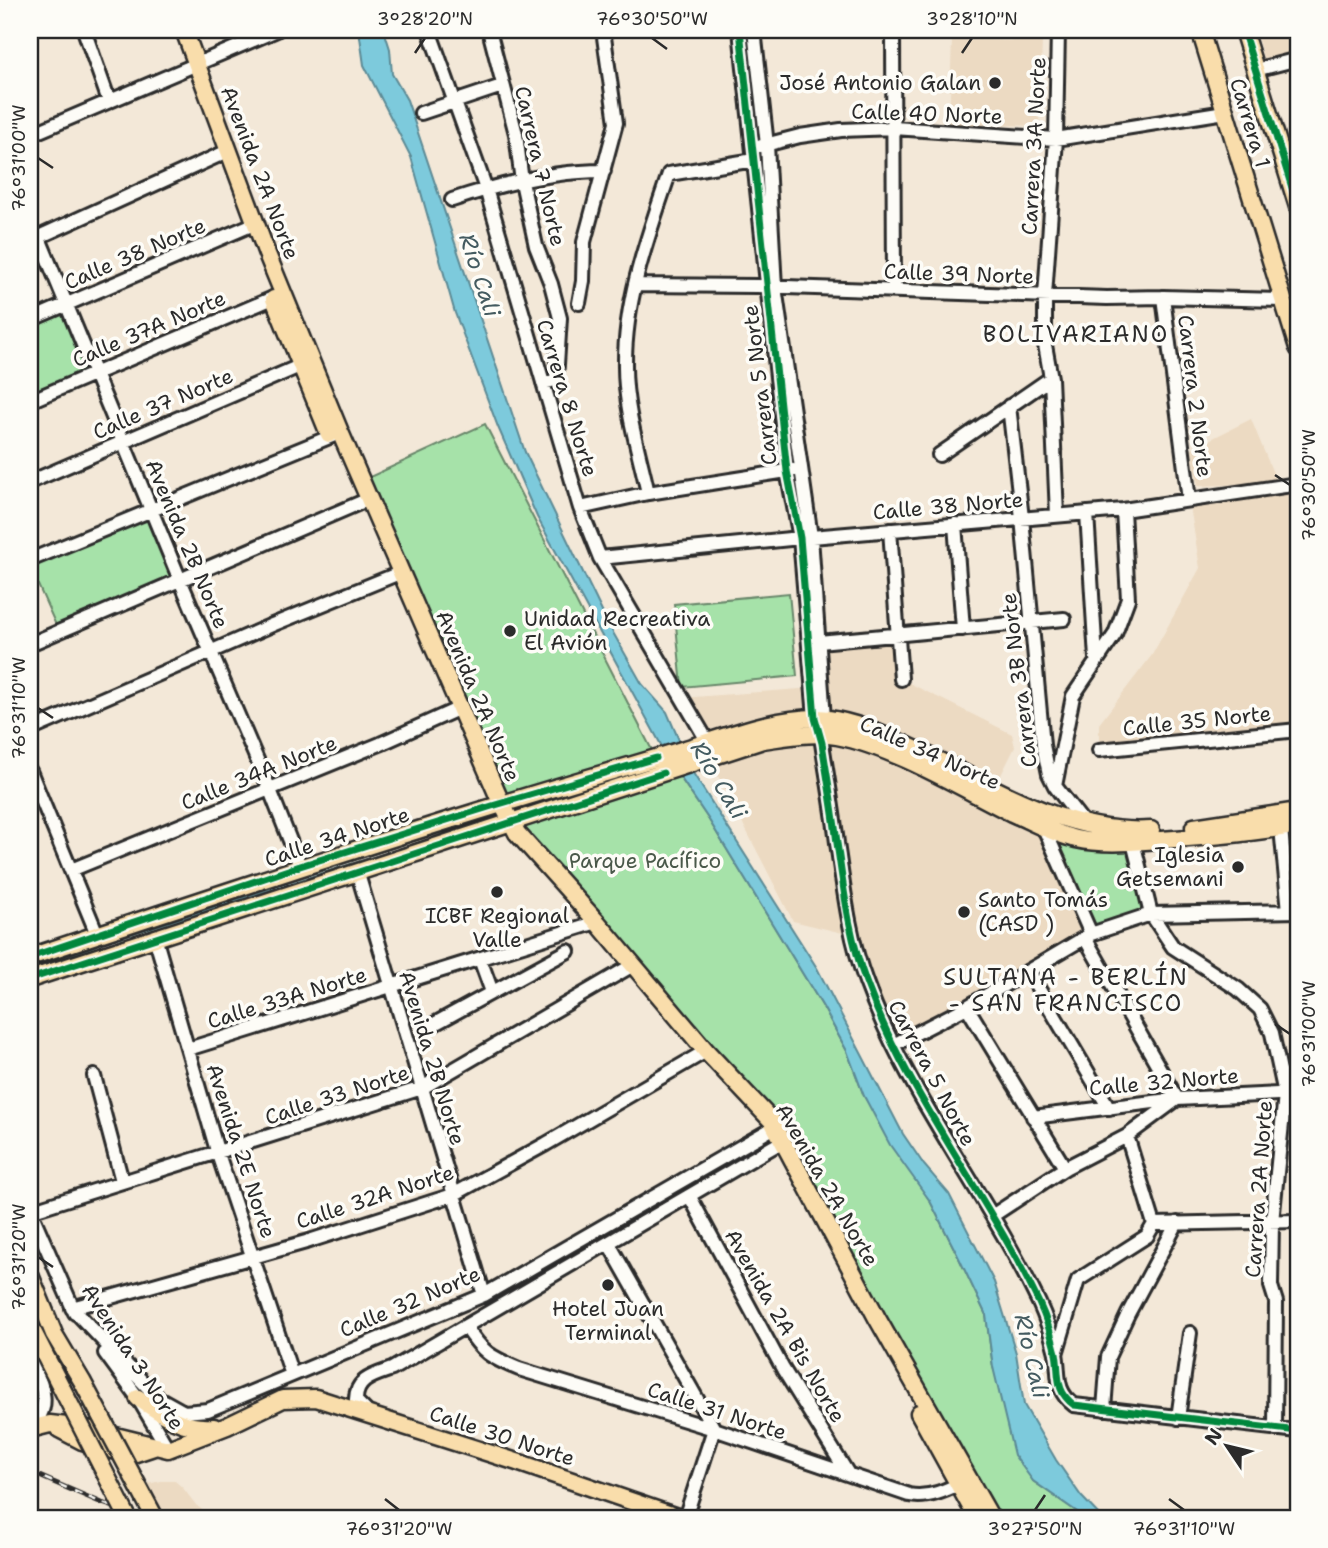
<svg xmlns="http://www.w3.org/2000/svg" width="1328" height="1548" viewBox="0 0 1328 1548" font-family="'Shantell Sans',sans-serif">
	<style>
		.built { fill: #ecdac2 }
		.green { fill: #a6e2a9; stroke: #68866a; stroke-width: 2 }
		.water { fill: #7dcadc; stroke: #5c8a95; stroke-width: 2 }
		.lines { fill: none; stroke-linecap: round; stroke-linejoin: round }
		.stream { stroke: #5c8a95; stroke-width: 2.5 }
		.minor-casing { stroke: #2b2b2b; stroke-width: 18 }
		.major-casing { stroke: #2b2b2b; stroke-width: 21 }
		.minor { stroke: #fdfcf7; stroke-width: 12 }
		.major { stroke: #f9ddab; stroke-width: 16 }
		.rail-casing { stroke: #2b2b2b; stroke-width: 5 }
		.rail { stroke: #fdfcf7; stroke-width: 2.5; stroke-dasharray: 8; stroke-linecap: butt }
		.major-bridge-casing { stroke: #2b2b2b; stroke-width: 21; stroke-linecap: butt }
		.major-bridge { stroke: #f9ddab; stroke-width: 16 }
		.cycleway-casing { stroke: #fdfcf7; stroke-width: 11 }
		.cycleway { stroke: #00873e; stroke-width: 7 }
		.ticks { fill: none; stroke: #2b2b2b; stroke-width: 2.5 }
		.poi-dot { fill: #2b2b2b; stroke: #fdfcf7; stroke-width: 2.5 }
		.labels { text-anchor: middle; stroke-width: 7; stroke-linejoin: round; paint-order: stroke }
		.poi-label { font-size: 21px; fill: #2b2b2b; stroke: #fdfcf7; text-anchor: end }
		.street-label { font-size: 21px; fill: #2b2b2b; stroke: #fdfcf7 }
		.park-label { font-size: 21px; fill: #4a594a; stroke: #fdfcf7 }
		.water-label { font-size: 23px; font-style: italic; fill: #445b60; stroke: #fdfcf7 }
		.neighbourhood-label { font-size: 23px; letter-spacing: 2px; fill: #2b2b2b; stroke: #fdfcf7 }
		.neatline { fill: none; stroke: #2b2b2b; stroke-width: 2.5 }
		.ticks-label { font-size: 18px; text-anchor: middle; fill: #2b2b2b }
	</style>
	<rect width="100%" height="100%" fill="#f3e8d8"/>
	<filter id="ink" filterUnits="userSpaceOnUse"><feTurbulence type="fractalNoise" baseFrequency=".0143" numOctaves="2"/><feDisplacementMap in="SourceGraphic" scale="14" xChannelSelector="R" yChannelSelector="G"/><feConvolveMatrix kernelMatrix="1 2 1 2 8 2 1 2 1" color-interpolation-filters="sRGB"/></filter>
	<g filter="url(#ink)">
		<path class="built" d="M1255,30H1298V59L1266,67Z
			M952,39L1042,41L1039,126L949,124Z
			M1251,419L1277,483L1198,486L1191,449Z
			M1298,484V508L1294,509L1298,528V730L1099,750V724L1152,655L1200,568L1189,500Z
			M897,635L901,679L1012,734L1015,747L994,789L824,719L819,642Z
			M812,688L815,718L708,742L681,698Z
			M837,736L1044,828L1091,934L895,1044L851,935L793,921L709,758L764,740Z
			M161,1481H175L183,1488L196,1505L212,1518H155L138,1486Z"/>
		<path class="green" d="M67,305L95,372L30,401V320Z
			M485,424L656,758L502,803L361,481Z
			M153,511L180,580L59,632L30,567V560Z
			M789,593L797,676L682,687L674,604Z
			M675,770L709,820L823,1007L847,1051L864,1096L930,1201L959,1258L986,1315L993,1367L1033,1481L1086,1518H991L783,1141L512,823Z
			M1044,828L1133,842L1151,914L1091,934Z"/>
		<path class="water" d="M359,30H384L390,49L392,74L407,100L525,452L607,622L642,684L667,712L693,773L817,968L903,1134L924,1165L949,1194L994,1282L1016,1353L1024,1405L1056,1460L1081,1496L1102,1518H1086L1033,1481L1014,1455L993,1367L986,1315L959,1258L930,1201L890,1145L864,1096L847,1051L823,1007L709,820L672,765L537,517L498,427L455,313L411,157L364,65Z"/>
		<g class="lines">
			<path class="stream" d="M30,970L101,943L486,822"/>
			<g class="minor-casing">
				<path id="minor" d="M84,30L109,101
					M429,30L486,189L580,508L600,558L712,749
					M489,30L516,134L522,182L536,246L551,284L560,318L556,380L543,383
					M740,30L787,471L800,538L815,718L822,743C827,776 833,809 837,843C844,890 849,937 866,982C908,1097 987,1193 1039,1303C1046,1318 1052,1337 1056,1353C1060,1375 1054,1390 1074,1405L1298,1431
					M754,30L767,145L775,287L811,537L824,719L823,725
					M893,30L894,291
					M1255,70L1298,59
					M421,113L502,86
					M30,135L277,30
					M761,146L800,136L841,130L894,128L1056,139L1225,112
					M452,200C500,184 553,171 604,171
					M39,238L180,580L270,790L300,866
					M30,241L228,151
					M635,285L757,286L1107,298L1163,297L1282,300
					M1163,297L1189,500
					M579,303L583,281L584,242L616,123L603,30
					M30,320L256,223
					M30,401L280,295
					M1009,406L1022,518L1043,745L1049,774L1055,786L1085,825
					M939,455L1051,378
					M30,482L309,362
					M648,493C639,452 625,409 625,367C624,301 648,236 669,174L754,160
					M580,508L648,493L793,470
					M1087,513L1096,659
					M1057,515L1051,378L1045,345V296L1056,139L1058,30
					M955,524L963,629
					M890,530L901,679
					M600,558L800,538L1123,510L1298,484
					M30,560L337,434
					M819,642L1064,619
					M30,644L369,499
					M30,730L272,625L402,572
					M1099,750L1298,730
					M30,771L97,934
					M1055,786L1073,696L1115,634L1128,599L1123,510
					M1044,828L1091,934
					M1281,828L1289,911
					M1133,842L1151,914L1173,947L1238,989L1260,1009L1272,1033L1285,1094L1272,1222L1271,1286L1276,1302L1275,1429
					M71,870L380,744L460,708
					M357,871L484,1295
					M155,937L218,1154L292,1375
					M480,959L492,992
					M1028,971L1109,1108
					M967,1007L1065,1168
					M425,1029L568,951
					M895,1044L967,1007L1091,934L1151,914L1298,911
					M188,1049L597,922
					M94,1076L122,1181
					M1033,1117L1177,1099L1298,1093
					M690,1197L783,1369L848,1474
					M30,1210L75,1313
					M30,1211L422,1088L633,965
					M992,1216L1065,1168L1127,1136L1177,1099L1085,938
					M1154,1224L1298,1221
					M609,1244L714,1429L685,1518
					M72,1308L157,1397L184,1412L208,1410L484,1295L775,1127
					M72,1308L306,1242L453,1195L546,1144L706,1051
					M466,1327C483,1353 490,1357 519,1369L714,1429L909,1495C928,1499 947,1490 965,1481
					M105,1353L138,1398L168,1449
					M1056,1354L1078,1280L1147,1236L1154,1224L1127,1136
					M30,1358C40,1381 55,1407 30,1426
					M1104,1409L1108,1357L1128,1314L1177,1223
					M369,1414L356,1401C355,1379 375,1375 392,1369L783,1141
					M1178,1418L1190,1333"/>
			</g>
			<g class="major-casing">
				<path id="major" d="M184,30L267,254L340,432L499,798L517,833L597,922L706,1051L772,1121L877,1318L991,1518
					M1200,30L1298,348
					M1243,30L1298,207
					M274,299L329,434
					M1194,827L1298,811
					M30,957C223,893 416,828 612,771C644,762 676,752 708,742C744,730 780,718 818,718C844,719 868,729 892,739C977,774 1055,836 1151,830
					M30,979L763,740C788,736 813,732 837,736C892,746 962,788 1012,813C1033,822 1054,834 1076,839C1104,845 1133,842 1161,840C1207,837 1253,833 1298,825
					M138,1398C161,1414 184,1430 214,1427
					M919,1413L977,1518
					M30,1429L50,1424L83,1428L168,1449L227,1426L283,1399L316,1398L517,1462L680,1518
					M59,1429L82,1441L130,1455L154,1447"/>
			</g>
			<use href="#minor" class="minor"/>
			<use href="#major" class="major"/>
			<g class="rail-casing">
				<path id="rail" d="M30,1472L102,1503L146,1518"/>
			</g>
			<use href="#rail" class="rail"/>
			<g class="major-bridge-casing">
				<path id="major-bridge" d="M30,1275L54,1334L82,1381L155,1518
					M30,1326L128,1518"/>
			</g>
			<use href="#major-bridge" class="major-bridge"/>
			<g class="cycleway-casing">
				<path id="cycleway" d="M740,30L787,471L800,538L815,718L822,743C827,776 833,809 837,843C844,890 849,937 866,982C908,1097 987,1193 1039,1303C1046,1318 1052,1337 1056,1353C1060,1375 1054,1390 1074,1405L1298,1431
					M1243,30L1298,207
					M30,957L300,866L492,806L656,758
					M30,979L663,773"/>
			</g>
			<use href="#cycleway" class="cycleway"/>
		</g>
	</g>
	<path class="ticks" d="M652,38L667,49M415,53L425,38M962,53L972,38M38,158L53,168M1275,475L1290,485M38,708L53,718M1275,1024L1290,1034M38,1257L53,1267M385,1499L399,1510M1169,1499L1184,1510M1035,1510L1045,1495"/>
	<g class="poi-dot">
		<circle cx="995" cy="83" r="7"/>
		<circle cx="510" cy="631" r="7"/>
		<circle cx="1238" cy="867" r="7"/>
		<circle cx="497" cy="892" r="7"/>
		<circle cx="964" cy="912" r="7"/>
		<circle cx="608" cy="1285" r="7"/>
	</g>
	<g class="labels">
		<g class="poi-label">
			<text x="981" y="90">José Antonio Galan</text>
			<text x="524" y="626" text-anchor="start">Unidad Recreativa<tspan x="524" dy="24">El Avión</tspan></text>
			<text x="1224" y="862">Iglesia<tspan x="1224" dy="24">Getsemani</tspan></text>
			<text x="978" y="907" text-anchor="start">Santo Tomás<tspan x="978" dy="24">(CASD )</tspan></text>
			<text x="497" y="923" text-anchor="middle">ICBF Regional<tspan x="497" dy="24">Valle</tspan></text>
			<text x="608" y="1316" text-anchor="middle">Hotel Juan<tspan x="608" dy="24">Terminal</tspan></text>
		</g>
		<g class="street-label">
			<text transform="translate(927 114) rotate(2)" y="7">Calle 40 Norte</text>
			<text transform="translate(1250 123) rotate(73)" y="7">Carrera 1</text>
			<text transform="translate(1034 146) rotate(-87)" y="7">Carrera 3A Norte</text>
			<text transform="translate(540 166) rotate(77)" y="7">Carrera 7 Norte</text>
			<text transform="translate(260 173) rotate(69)" y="7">Avenida 2A Norte</text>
			<text transform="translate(135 254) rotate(-23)" y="7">Calle 38 Norte</text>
			<text transform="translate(959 274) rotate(2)" y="7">Calle 39 Norte</text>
			<text transform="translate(149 329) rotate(-23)" y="7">Calle 37A Norte</text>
			<text transform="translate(760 385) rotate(-97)" y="7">Carrera 5 Norte</text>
			<text transform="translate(1195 396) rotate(83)" y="7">Carrera 2 Norte</text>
			<text transform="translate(567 398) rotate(73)" y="7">Carrera 8 Norte</text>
			<text transform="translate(163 404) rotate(-23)" y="7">Calle 37 Norte</text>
			<text transform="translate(948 506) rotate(-5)" y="7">Calle 38 Norte</text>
			<text transform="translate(187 544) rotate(67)" y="7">Avenida 2B Norte</text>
			<text transform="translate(1019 680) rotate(-97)" y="7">Carrera 3B Norte</text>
			<text transform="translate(478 696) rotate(67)" y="7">Avenida 2A Norte</text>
			<text transform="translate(1197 721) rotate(-6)" y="7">Calle 35 Norte</text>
			<text transform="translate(930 753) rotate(24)" y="7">Calle 34 Norte</text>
			<text transform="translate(259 773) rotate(-22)" y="7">Calle 34A Norte</text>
			<text transform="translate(337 837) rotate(-18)" y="7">Calle 34 Norte</text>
			<text transform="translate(287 998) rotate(-17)" y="7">Calle 33A Norte</text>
			<text transform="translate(432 1058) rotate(73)" y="7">Avenida 2B Norte</text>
			<text transform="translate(932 1073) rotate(62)" y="7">Carrera 5 Norte</text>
			<text transform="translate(1164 1082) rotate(-5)" y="7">Calle 32 Norte</text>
			<text transform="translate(337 1095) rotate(-18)" y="7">Calle 33 Norte</text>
			<text transform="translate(241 1151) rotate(72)" y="7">Avenida 2E Norte</text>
			<text transform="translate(827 1185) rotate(60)" y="7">Avenida 2A Norte</text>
			<text transform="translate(1259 1189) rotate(-86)" y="7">Carrera 2A Norte</text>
			<text transform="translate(375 1197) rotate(-18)" y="7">Calle 32A Norte</text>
			<text transform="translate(410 1302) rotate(-23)" y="7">Calle 32 Norte</text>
			<text transform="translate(785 1326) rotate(60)" y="7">Avenida 2A Bis Norte</text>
			<text transform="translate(133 1357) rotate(57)" y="7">Avenida 3 Norte</text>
			<text transform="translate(717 1411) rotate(18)" y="7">Calle 31 Norte</text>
			<text transform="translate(502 1436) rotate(18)" y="7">Calle 30 Norte</text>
		</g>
		<g class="park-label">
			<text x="645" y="868">Parque Pacífico</text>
		</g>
		<g class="water-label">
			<text transform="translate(480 275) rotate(72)" y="8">Río Cali</text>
			<text transform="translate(719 780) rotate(59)" y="8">Río Cali</text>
			<text transform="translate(1032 1356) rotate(77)" y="8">Río Cali</text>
		</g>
		<g class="neighbourhood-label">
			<text x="1076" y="342">BOLIVARIANO</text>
			<text x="1066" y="985">SULTANA - BERLÍN<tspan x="1066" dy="26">- SAN FRANCISCO</tspan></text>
		</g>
	</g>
	<rect width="1328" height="1548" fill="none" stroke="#fdfcf7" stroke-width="77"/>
	<g transform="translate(1227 1446) rotate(305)" stroke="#fdfcf7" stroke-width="5" paint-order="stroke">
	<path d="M0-5L12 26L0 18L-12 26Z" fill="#2b2b2b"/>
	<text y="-10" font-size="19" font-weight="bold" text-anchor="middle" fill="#2b2b2b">N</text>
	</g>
	<rect x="38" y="38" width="1252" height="1472" class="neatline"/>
	<g class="ticks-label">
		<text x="425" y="25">3°28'20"N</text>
		<text x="652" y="25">76°30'50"W</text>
		<text x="972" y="25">3°28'10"N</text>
		<text transform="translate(19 158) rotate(-90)" y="6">76°31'00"W</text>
		<text transform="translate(1309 485) rotate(-90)" y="6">76°30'50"W</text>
		<text transform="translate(19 708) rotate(-90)" y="6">76°31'10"W</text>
		<text transform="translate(1309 1034) rotate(-90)" y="6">76°31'00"W</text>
		<text transform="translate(19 1257) rotate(-90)" y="6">76°31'20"W</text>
		<text x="399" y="1535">76°31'20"W</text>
		<text x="1035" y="1535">3°27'50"N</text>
		<text x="1184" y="1535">76°31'10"W</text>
	</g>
</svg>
